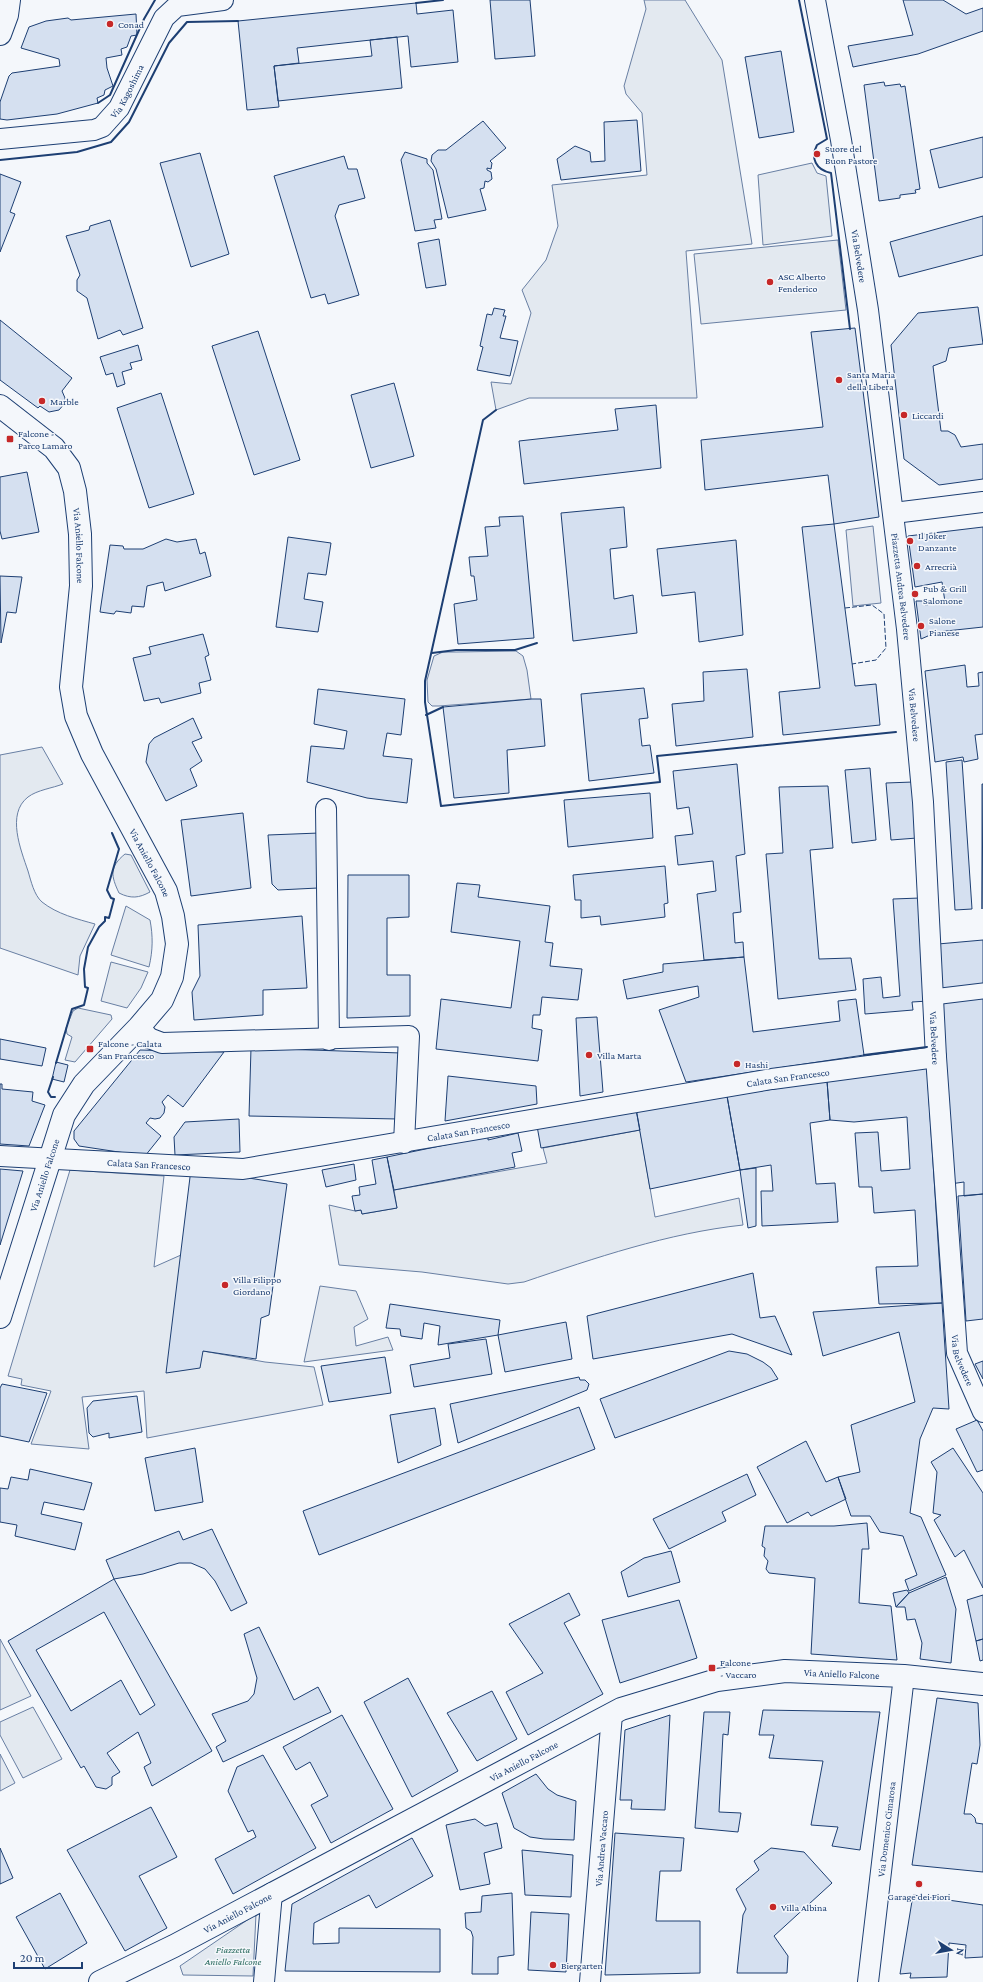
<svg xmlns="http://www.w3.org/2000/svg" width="983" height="1982" viewBox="0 0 983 1982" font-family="'Crimson Pro',serif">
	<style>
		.green { fill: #e3e9f0; stroke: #687fa3 }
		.parking { fill: #e3e8f0; stroke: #687fa3 }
		.building { fill: #d5e0f0; stroke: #1d3f73; fill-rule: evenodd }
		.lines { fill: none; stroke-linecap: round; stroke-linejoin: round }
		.pedestrian-casing { stroke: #1d3f73; stroke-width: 17 }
		.minor-casing { stroke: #1d3f73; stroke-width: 22 }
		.tertiary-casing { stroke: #1d3f73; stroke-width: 24 }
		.pedestrian { stroke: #f4f7fb; stroke-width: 15 }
		.minor { stroke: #f4f7fb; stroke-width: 20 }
		.tertiary { stroke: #f4f7fb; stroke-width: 22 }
		.fence { stroke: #1d3f73; stroke-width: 1; stroke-dasharray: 5 2; stroke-linecap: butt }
		.wall { stroke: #1d3f73; stroke-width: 2 }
		.poi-dot { fill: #c62828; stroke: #f4f7fb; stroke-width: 1.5 }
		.labels { text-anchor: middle; stroke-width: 3; stroke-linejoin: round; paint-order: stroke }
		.poi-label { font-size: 10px; fill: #1d3f73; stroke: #f4f7fb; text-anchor: start }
		.street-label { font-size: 10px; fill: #1d3f73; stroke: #f4f7fb }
		.park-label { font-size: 10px; font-style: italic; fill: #2c6c60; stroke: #f4f7fb }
	</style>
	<rect width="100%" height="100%" fill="#f4f7fb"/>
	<path class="green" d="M644,0H685L722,60L752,244L686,251L697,398H529L496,410L491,382L511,384L531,313L522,290L546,260L558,226L552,185L647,175L642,113L626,94L624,86L646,9Z
		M812,163L817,173L826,176L832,236L763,245L758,175Z
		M838,240L846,310L701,324L694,254Z
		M42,747L63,784C53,788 37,790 28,797C6,814 21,850 28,871C31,881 34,895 42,902C57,914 77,919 95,924L80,956L78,975L0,948V755Z
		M125,854L131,855L150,892C139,898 131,899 119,893C111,876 109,867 125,854Z
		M126,906L150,920C153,936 153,950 149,967L111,955Z
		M111,962L148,972L141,988L127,1008L101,1001Z
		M78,1008L111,1015L112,1019L75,1062L65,1060L72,1037L67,1034L66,1028L73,1011Z
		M640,1130L655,1217L739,1198L743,1225C668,1233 595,1258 524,1282L508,1284L422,1272L339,1265L329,1205L355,1211L361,1210L362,1214L397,1208L394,1190L547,1163L543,1148Z
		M70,1170L164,1176L154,1267L181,1255L203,1351L265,1362L314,1367L323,1405L147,1438L144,1391L82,1397L89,1449L31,1444L51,1391L21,1385L22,1379L8,1376Z
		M320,1286L356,1291L368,1319L354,1327L356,1346L388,1337L393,1350L304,1362Z
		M0,1639L31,1696L0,1710Z
		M33,1707L62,1759L23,1778L0,1735V1722Z
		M0,1754L15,1783L0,1791Z
		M256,1914L253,1976L183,1975L180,1966Z"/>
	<path class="parking" d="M873,526L881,603L853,606L846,530Z
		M516,651L523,656L527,670L531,699L439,706H432L428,702L427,680L434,656L443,652H456Z"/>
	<path class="building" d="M490,0H530L535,56L495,59Z
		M903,0H943L966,14L983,8V31L918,54L853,67L848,46L913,35Z
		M416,3L417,14L453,10L458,62L411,67L408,36L297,48L299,63L274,66L279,107L247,110L238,21Z
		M136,14L137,35L131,36L127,47L121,49L122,55L106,58L107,68L113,86L105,90L104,95L97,98L98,103L57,114L7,120L0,119V102L9,76L12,73L60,66L59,59L21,48L29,27L46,21L68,18L71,20Z
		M397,37L402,88L278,101L274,66L372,56L370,40Z
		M781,51L794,132L759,138L745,57Z
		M884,82L885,86L900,84L901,87L905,86L920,189L915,190L916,193L900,195V198L879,201L864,85Z
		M637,120L641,171L561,180L557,159L575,146L590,152L591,162L605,161L604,122Z
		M483,121L506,148L490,161L492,163L491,169L487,168V170L491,172L492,179L488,182L485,181L484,188L480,189L486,210L448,218L436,169L431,161L432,155L438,150H446Z
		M983,137V177L939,188L930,150Z
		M405,152L427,159V163L433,170L442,219L434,220L436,228L415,231L401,160Z
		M200,153L229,254L191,267L160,163Z
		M344,156L348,169H357L365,198L339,205L335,216L359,295L328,304L325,294L311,298L274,176Z
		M0,174L21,182L10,212L15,214L0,252Z
		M983,216V255L899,277L890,242Z
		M110,220L143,328L123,335L120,330L98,339L87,298L77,291V280L80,275L66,236L89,230L90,226Z
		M439,239L446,285L426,288L418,243Z
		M978,307L983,344L949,348L946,361L933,366L941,431H948L955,435L961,447L983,444V479L939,485L904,459L891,345L918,313Z
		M494,308L505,310L503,316H506L500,338L518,341L510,376L477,370L483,347L480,346L487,314L492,315Z
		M0,320L72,378L62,391L65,398V403L59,410L49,412L40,406L38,408L0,380Z
		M855,328L879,517L834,524L828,475L705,490L701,440L823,427L811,332Z
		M258,331L300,460L254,475L212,346Z
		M138,345L142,360L130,363L132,369L122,372L125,384L117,387L113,373L106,375L100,357Z
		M394,383L414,456L371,468L351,395Z
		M161,393L194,494L149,508L117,408Z
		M656,405L661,468L524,484L519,441L618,430L615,409Z
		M27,472L39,532L2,539L0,531V477Z
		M624,507L627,547L610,549L614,599L633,595L637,633L573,641L561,513Z
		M523,516L534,638L458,644L454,604L477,600L474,576H471L469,557L488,556L485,527L500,526L499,517Z
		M834,524L855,686L876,684L880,725L783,735L779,692L820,688L802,527Z
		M983,527V627L937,632L921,639L916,601H925V605L945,602L942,582L915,587L908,536Z
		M288,537L331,543L326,575L308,573L304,599L323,602L318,632L276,627Z
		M166,539L177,542L196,539L200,554L205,552L211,576L165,591L163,582L147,586L144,607L132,606L131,613L116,611L114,614L100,612L110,545L123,546L124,549H143Z
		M736,540L743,635L699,642L695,592L662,596L657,549Z
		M0,576L22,577L16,613L7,612L1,643Z
		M203,634L209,655L205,657L211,680L199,683L201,693L161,703L159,698L144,701L133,658L151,654L149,647Z
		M965,665L967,687L979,686L978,673L983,672V734L975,735L978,759L964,762L963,757L935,762L925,671Z
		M747,669L753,737L676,746L672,704L704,701L703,672Z
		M644,688L648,718L639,719L642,746L650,745L654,773L589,781L581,694Z
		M318,689L405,699L401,735L387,733L383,756L412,759L407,803L367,798L307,782L311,746L344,749L347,731L314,724Z
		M532,699H541L545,746L507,750L509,793L454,798L443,707Z
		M193,718L202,738L192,742L202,761L190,769L197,786L166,801L146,762L149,744L154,738Z
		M962,760L972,909L955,910L946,762Z
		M737,764L745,854L736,856L741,912L733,913L735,943L743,942L744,957L704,960L697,894L716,891L713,861L678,865L675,836L693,834L689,807L677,809L673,771Z
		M870,768L876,840L852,843L845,770Z
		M913,782L917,838L891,840L886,783Z
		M982,784H983L982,909Z
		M828,786L833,848L810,850L819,959L851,958L856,990L778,999L766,854L783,853L779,787Z
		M650,793L653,838L568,847L564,800Z
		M243,813L251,888L191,896L181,820Z
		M319,833L318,888L278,890L272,884L268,835Z
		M665,866L668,903L664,904L665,917L601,925L600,916L581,918V900H575L573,875Z
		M348,875H409V917L387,918V975H410V1016L347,1018Z
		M457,883L480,885L478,897L550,906L545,942L553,943L550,966L582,969L578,1000L542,997L540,1015H533L532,1028L542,1030L538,1061L436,1049L441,999L511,1008L520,941L451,932Z
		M920,898L928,1001L912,1002L913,1010L865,1014L863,979L881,977L883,998L900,996L893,899Z
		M302,916L307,988L263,990V1015L194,1020L192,992L200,976L198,925Z
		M983,940V987L941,992L938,944Z
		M744,957L753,1032L840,1021L838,1001L856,999L864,1055L686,1082L659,1010L699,997L698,986L627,999L623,980L663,972V964Z
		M983,996V1194L964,1196V1182L950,1184L941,1001Z
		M597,1017L603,1092L580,1096L576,1018Z
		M0,1039L46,1048L42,1066L0,1059Z
		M251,1048L401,1053L398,1119L249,1116Z
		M140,1050L224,1052L183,1107L168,1095L162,1102L165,1107L164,1113L160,1118L155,1119L150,1118L146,1123L161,1136L145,1156L79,1146L74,1139V1131Z
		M56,1062L68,1065L64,1082L52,1079Z
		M927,1068L942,1303L879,1304L876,1267L918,1266L915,1210L874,1213L872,1187H859L855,1133L878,1132L881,1171L910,1169L907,1117L854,1122L830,1120L827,1081Z
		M448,1076L536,1086L537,1104L445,1121Z
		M827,1081L830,1120L810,1123L816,1184L835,1183L838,1222L762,1226L761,1191H773L771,1165L740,1170L727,1096Z
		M0,1084H2V1089L33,1092L32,1101L45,1105L29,1146L0,1144Z
		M727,1096L740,1170L650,1189L636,1109Z
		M636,1109L640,1130L541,1148L537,1126Z
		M239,1119L240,1152L175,1155L174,1137L185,1122Z
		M518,1133L522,1151L512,1153L515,1167L394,1190L387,1157L488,1136V1140Z
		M387,1157L397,1208L362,1214L361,1210L355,1211L352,1196L360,1195L359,1187L376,1184L372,1160Z
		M354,1164L356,1180L326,1187L322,1170Z
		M756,1168V1226L748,1228L740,1170Z
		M0,1169L23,1171L0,1245Z
		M191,1169L287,1184L269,1315L261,1318L256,1359L203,1351L200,1368L166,1373Z
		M983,1194V1319L966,1321L958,1196Z
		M753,1273L760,1318L775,1316L792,1355L732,1334L593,1359L587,1316Z
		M942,1303L949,1409L933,1408L920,1439L910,1513L921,1517L946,1575L909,1591L905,1580L917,1575L903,1536L880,1532L870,1516H851L838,1477L860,1472L851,1425L915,1402L899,1332L823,1356L813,1312Z
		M390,1304L500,1320L498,1335L438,1345L440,1326L424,1323L422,1339L401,1336L400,1329L386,1328Z
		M566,1322L572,1359L505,1372L498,1335Z
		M486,1339L492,1374L414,1387L410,1365L450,1358L448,1344Z
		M729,1351L747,1354L763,1362L771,1368L778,1379L615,1438L600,1399Z
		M385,1357L391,1393L329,1402L321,1366Z
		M983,1361V1379L975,1364Z
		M579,1377L580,1380H585L589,1384L587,1390L458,1443L450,1404Z
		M2,1384L47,1393L29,1442L0,1436V1388Z
		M137,1396L142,1432L109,1438V1433L93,1437L89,1433L87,1408L93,1401Z
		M579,1407L595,1449L319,1555L303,1511Z
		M435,1408L441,1445L398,1463L390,1415Z
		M977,1420L983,1431V1470L977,1472L956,1429Z
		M806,1441L826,1482L838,1477L846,1499L811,1516L808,1512L787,1523L757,1467Z
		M195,1448L203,1502L155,1511L145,1458Z
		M953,1448L983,1493V1588L964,1550L955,1557L934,1520L941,1515L933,1513L937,1472L931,1462Z
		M30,1469L92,1483L84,1510L44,1502L41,1514L82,1523L75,1550L15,1536L17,1525L0,1522V1488L8,1489L11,1477L28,1480Z
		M747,1474L756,1495L722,1512L726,1521L669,1549L653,1519Z
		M867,1523L869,1549H862L859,1603L891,1606L897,1660L811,1654L815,1578L769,1573L766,1569L768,1561L764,1556L765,1548L762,1546L765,1526H834Z
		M212,1529L247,1603L231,1611L215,1581L205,1569L191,1563H179L143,1574L114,1579L106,1560L179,1531L183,1540Z
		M671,1551L680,1582L628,1597L621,1572L644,1558Z
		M946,1577L956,1609L951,1663L920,1659L922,1643L915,1619L907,1620L905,1607H896L909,1593Z
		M114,1579L212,1751L152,1786L144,1767L151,1763L138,1732L107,1753L120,1772L112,1777V1785L106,1789L96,1787L84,1766L81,1768L8,1641ZM104,1612L155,1705L140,1715L121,1680L71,1711L36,1650Z
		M907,1590L909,1593L896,1607L893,1593Z
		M569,1593L580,1615L564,1623L603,1694L528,1735L506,1692L543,1673L509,1624Z
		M983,1595V1639L976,1641L967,1600Z
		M679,1600L697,1658L620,1683L602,1620Z
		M259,1627L294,1700L318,1687L331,1712L223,1762L216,1747L226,1741L212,1714L248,1701L254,1694L257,1678L244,1634Z
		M983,1639V1660L980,1661L976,1641Z
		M408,1678L458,1771L412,1797L364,1702Z
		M492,1691L517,1739L477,1761L447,1713Z
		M937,1698L978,1703L980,1745L977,1764L972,1763L964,1814H971L975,1818L976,1823L983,1824V1872L912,1865Z
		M763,1710L880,1712L860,1850L832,1846L838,1827L811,1825L823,1761L769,1758L774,1735H759Z
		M704,1712H730L728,1735L723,1734L719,1812L741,1813L738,1832L695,1828Z
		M342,1715L393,1809L331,1843L311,1805L328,1796L310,1762L296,1770L283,1747Z
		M670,1715L665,1810L631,1809L632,1800H620L625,1730Z
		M263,1755L316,1848L233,1894L215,1859L256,1837L253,1830L248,1832L228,1791L237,1767Z
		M536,1774L548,1789L557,1795L576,1801L574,1840L544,1839L530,1837L514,1828L502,1793Z
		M151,1807L177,1857L139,1876L167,1928L125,1951L67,1850Z
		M475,1819L485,1826L497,1823L502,1848L484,1853L490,1884L460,1890L446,1825Z
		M615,1833L684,1838L681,1871H660L656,1921H700V1973L605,1975Z
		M412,1838L433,1876L376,1908L369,1895L314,1923L313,1944L339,1943V1928L440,1929V1972L285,1971L292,1904Z
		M0,1848L13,1878L0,1884Z
		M771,1848L804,1852L832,1883L774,1936L788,1956L787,1973H737L743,1915L746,1909L736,1889L759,1870L754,1861Z
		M522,1850L573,1855L571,1897L525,1895Z
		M60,1893L87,1943L45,1969L16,1917Z
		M512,1893L514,1955L498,1957V1974H472L473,1937L471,1931L466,1928L465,1913L481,1912L482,1896Z
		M913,1895L983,1905V1957L965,1958L966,1945L949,1943L947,1977L910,1978L911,1973L900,1974Z
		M531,1912L569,1914L566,1972L528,1970Z"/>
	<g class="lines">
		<g class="pedestrian-casing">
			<path id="pedestrian" d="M933,997L983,991"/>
		</g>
		<g class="minor-casing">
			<g id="minor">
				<path id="s1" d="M815,0L841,140L868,310L907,629L923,802L936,1057L957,1353L983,1412"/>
				<path id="s2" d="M0,139L94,130L102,127L119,108L164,18L177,6L223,0"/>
				<path d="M894,513L983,502"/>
				<path d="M326,809L329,1040"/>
				<path d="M139,1027L149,1038L162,1043L409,1036L404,1143"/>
				<path id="s3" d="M0,1156L243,1169L772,1079L936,1057"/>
				<path d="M264,1982L272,1893"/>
				<path id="s4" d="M590,1982L612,1714"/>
				<path id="s5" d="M868,1982L904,1676"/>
			</g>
		</g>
		<g class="tertiary-casing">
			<g id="tertiary">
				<path d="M0,34L7,15L9,0"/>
				<path id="s6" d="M0,406L54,448L69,468L75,491L80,534L81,586L71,687L76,716L92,754L166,891L173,916L177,944L172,977L162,1000L139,1027L84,1084L64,1115L0,1317"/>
				<path id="s7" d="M100,1982L174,1946L621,1709L717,1680L785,1671L904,1676L983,1684"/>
			</g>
		</g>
		<use href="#pedestrian" class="pedestrian"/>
		<use href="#minor" class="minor"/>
		<use href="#tertiary" class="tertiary"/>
		<path class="fence" d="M845,608L872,605L884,614L886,648L876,660L852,664"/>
		<path class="wall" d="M799,0L827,139L817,145C810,158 816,170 831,173L850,329
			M416,3L443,0
			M98,103L110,95L144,19L155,0
			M0,160L77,152L111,142L129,122L169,43L187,22L238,21
			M496,410L483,420L425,681V702L441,806L660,782L657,756L896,732
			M432,653L456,650H515L537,643
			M426,715L443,707
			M864,1055L927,1047
			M56,1063L72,1009L84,1005L88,988L85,987L84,969L88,947L99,927L105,921V917L109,918L114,899L111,898L107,890L119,849L112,833
			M53,1077L48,1092L51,1097H55"/>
	</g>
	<g class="poi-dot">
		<circle cx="110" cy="24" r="4"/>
		<circle cx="817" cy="154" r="4"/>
		<circle cx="770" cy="282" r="4"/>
		<circle cx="839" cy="380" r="4"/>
		<circle cx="42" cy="401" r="4"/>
		<circle cx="904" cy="415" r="4"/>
		<rect x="6" y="435" width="8" height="8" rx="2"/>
		<circle cx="910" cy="541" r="4"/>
		<circle cx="917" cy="566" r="4"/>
		<circle cx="915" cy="594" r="4"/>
		<circle cx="921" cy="626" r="4"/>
		<rect x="86" y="1045" width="8" height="8" rx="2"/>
		<circle cx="589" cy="1055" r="4"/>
		<circle cx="737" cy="1064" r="4"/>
		<circle cx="225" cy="1285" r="4"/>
		<rect x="708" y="1664" width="8" height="8" rx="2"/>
		<circle cx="919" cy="1884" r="4"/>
		<circle cx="773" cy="1907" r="4"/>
		<circle cx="553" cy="1965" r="4"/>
	</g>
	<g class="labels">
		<g class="poi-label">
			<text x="118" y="28">Conad</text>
			<text x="825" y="152">Suore del<tspan x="825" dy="12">Buon Pastore</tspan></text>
			<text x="778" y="280">ASC Alberto<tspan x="778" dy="12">Fenderico</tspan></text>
			<text x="847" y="378">Santa Maria<tspan x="847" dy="12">della Libera</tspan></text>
			<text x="50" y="405">Marble</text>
			<text x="912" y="419">Liccardi</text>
			<text x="18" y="437">Falcone -<tspan x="18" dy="12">Parco Lamaro</tspan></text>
			<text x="918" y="539">Il Joker<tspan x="918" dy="12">Danzante</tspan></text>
			<text x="925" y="570">Arrecrià</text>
			<text x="923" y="592">Pub &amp; Grill<tspan x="923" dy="12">Salomone</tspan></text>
			<text x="929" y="624">Salone<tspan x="929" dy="12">Pianese</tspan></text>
			<text x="98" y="1047">Falcone - Calata<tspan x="98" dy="12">San Francesco</tspan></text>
			<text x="597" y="1059">Villa Marta</text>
			<text x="745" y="1068">Hashi</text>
			<text x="233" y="1283">Villa Filippo<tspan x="233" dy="12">Giordano</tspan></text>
			<text x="720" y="1666">Falcone<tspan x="720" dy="12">- Vaccaro</tspan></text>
			<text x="919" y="1900" text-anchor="middle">Garage dei Fiori</text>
			<text x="781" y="1911">Villa Albina</text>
			<text x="561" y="1969">Biergarten</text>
		</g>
		<g class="street-label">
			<text dy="4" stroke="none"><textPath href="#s2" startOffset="147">Via Kagoshima</textPath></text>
			<text dy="4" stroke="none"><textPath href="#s1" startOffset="260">Via Belvedere</textPath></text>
			<text dy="4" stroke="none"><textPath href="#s6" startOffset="172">Via Aniello Falcone</textPath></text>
			<text dy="4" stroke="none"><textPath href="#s1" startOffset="593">Piazzetta Andrea Belvedere</textPath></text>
			<text dy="4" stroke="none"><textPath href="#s1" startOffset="722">Via Belvedere</textPath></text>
			<text dy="4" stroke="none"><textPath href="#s6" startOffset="508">Via Aniello Falcone</textPath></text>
			<text dy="4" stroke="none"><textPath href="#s1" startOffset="1046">Via Belvedere</textPath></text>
			<text dy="4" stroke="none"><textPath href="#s3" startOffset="796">Calata San Francesco</textPath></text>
			<text dy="4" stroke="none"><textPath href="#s3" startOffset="472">Calata San Francesco</textPath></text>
			<text dy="4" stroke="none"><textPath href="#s3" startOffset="149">Calata San Francesco</textPath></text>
			<text transform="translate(44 1175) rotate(-72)" y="4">Via Aniello Falcone</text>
			<text dy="4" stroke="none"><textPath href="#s1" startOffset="1370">Via Belvedere</textPath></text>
			<text dy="4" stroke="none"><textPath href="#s7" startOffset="814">Via Aniello Falcone</textPath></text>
			<text dy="4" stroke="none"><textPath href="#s7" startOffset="478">Via Aniello Falcone</textPath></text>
			<text dy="4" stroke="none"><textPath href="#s5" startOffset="154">Via Domenico Cimarosa</textPath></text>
			<text dy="4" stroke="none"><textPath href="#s4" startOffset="134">Via Andrea Vaccaro</textPath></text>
			<text dy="4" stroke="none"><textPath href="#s7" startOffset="154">Via Aniello Falcone</textPath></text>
		</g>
		<g class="park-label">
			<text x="233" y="1953">Piazzetta<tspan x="233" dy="12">Aniello Falcone</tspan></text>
		</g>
	</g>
	<g transform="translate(951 1950) rotate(101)" stroke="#f4f7fb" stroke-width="3" paint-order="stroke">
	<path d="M0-3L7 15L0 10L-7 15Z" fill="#1d3f73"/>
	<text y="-6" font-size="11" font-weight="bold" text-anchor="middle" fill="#1d3f73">N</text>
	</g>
	<path d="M14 1962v6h68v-6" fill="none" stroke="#1d3f73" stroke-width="2"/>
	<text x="20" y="1962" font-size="12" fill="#1d3f73" stroke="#f4f7fb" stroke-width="3" paint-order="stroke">20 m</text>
</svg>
